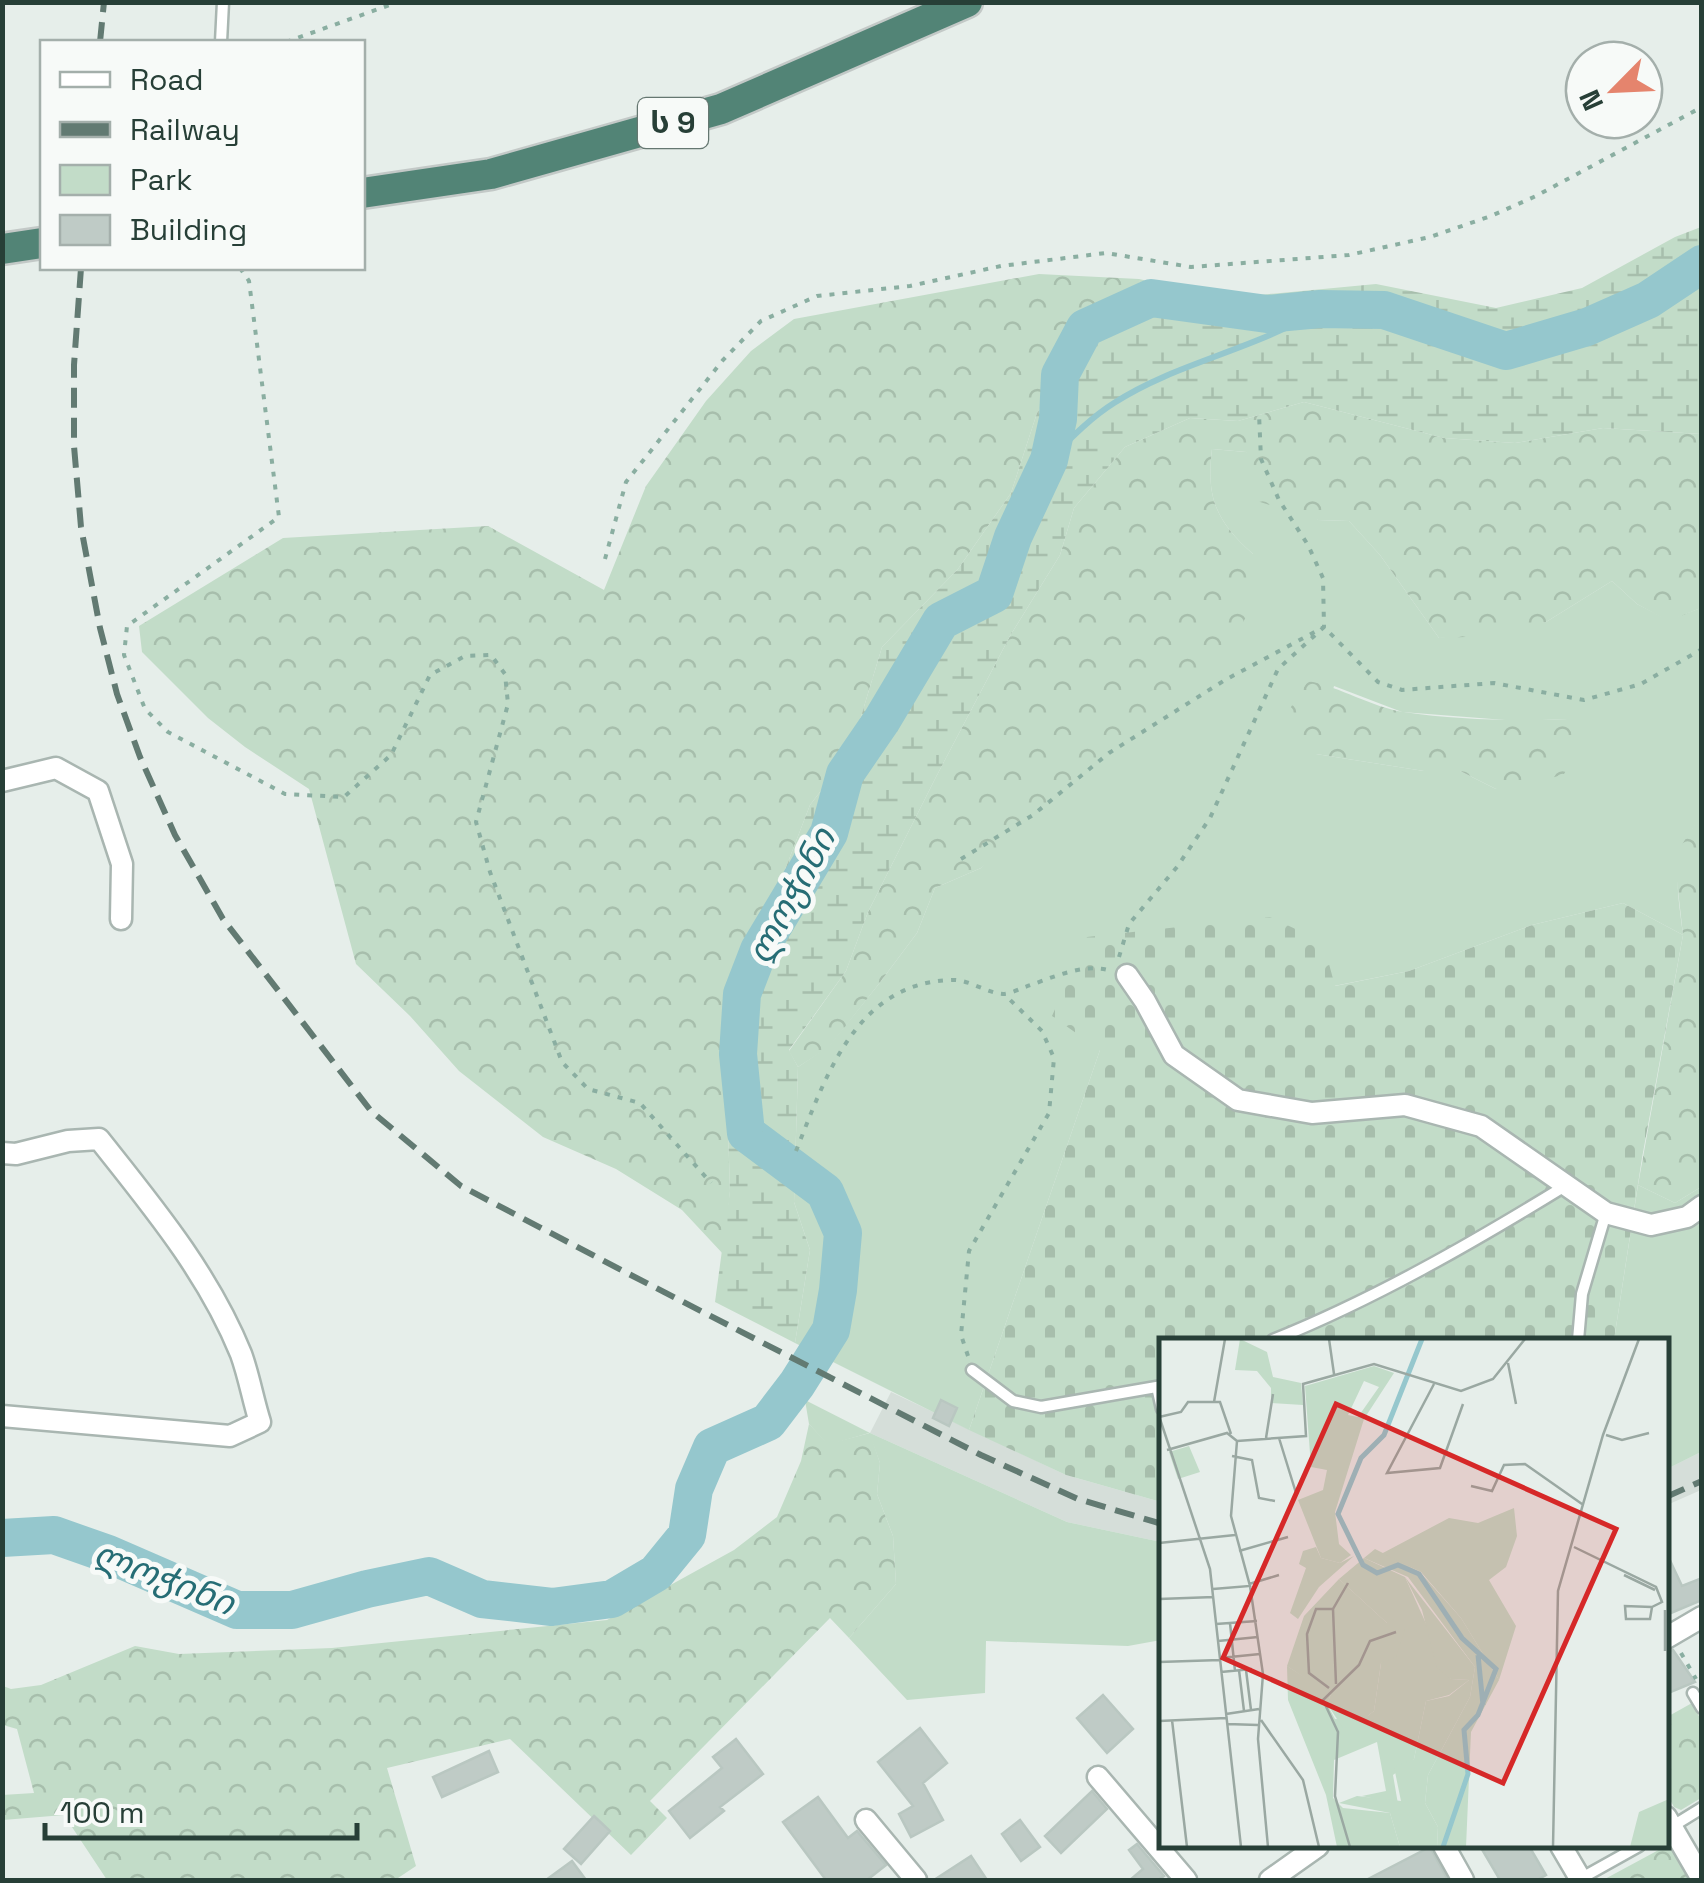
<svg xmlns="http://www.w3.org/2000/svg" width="1704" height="1883" viewBox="0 0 1704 1883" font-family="'Space Grotesk','Noto Sans Georgian',sans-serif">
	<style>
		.built { fill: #d5ded9 }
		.green { fill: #c2dcc8; fill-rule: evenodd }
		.forest { fill: url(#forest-crowns) }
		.wetland { fill: url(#wetland-marsh) }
		.cemetery { fill: url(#cemetery-stones) }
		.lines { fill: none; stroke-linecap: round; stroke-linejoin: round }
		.stream { stroke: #95c7cd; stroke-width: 6 }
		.river { stroke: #95c7cd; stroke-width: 38 }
		.building { fill: #bfcbc6; stroke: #b9c7c1; stroke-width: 2.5 }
		.service-casing { stroke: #a9b6b1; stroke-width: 15 }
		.minor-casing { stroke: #a9b6b1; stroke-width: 25 }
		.trunk-casing { stroke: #c3c9c7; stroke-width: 35 }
		.path { stroke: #8aaea1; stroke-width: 4; stroke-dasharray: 5 8; stroke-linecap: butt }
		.service { stroke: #fff; stroke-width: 10 }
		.minor { stroke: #fff; stroke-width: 20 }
		.trunk { stroke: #528476; stroke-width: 30 }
		.rail { stroke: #627a72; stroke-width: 6; stroke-dasharray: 20 10; stroke-linecap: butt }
		.labels { text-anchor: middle; stroke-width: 10; stroke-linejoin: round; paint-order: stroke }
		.shield { fill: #f7faf8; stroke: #657771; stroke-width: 2.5 }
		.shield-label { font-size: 30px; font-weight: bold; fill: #273f37 }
		.water-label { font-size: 35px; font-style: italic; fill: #266d75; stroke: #f7faf8 }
		.inset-river { fill: none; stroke: #95c7cd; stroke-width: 5 }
		.inset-road { fill: none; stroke: #9aa8a2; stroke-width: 2.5 }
		.view { fill: #d62828; fill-opacity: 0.15; stroke: #d62828; stroke-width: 5 }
		.inset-edge { fill: none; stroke: #273f37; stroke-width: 5 }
	</style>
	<defs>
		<pattern id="forest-crowns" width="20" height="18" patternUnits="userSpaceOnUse" patternTransform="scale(2.5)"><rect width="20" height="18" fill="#c2dcc8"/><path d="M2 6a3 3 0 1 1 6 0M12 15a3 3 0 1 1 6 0" fill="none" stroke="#a7beac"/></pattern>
		<pattern id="wetland-marsh" width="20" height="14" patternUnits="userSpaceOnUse" patternTransform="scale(2.5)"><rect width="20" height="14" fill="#c2dcc8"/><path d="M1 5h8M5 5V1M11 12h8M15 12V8" fill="none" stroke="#a7beac"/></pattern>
		<pattern id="cemetery-stones" width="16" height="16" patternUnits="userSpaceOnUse" patternTransform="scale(2.5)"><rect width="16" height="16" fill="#c2dcc8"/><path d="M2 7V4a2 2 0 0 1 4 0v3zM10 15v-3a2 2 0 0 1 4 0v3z" fill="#a7beac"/></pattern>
	</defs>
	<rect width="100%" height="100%" fill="#e6eeea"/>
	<path class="built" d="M891,1392L1066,1475L1161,1502V1542L1067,1522L870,1433Z
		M1701,1452V1490L1667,1505V1469Z"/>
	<path class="green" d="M1212,449L1246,452L1318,520L1349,521L1380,555L1439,638L1546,622L1612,581L1637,604L1668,620L1701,608V827L1695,825C1670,863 1678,892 1683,935L1623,903L1532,925L1409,971L1334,986L1100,1050L969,1430L795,1343L810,1250L794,1202L798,1067L829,1046L878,985L917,933L935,888L981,868L1253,554C1216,521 1206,498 1212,449ZM1334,686L1402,712L1518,721L1567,719L1496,789L1460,771H1424L1316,754Z
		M1638,1185L1675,1203L1701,1187V1452L1667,1469L1666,1340H1614Z
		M805,1400L870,1433L1067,1522L1161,1542V1640L1128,1646L986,1641L985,1693L907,1700L849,1638L896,1584L893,1536L877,1494L880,1463L869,1433L828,1445L809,1424Z"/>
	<path class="forest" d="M1039,274L1139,279L1140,309L1086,341L1037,413L1011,493L958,569L882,647L850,753L810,805L759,937L730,990L726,1062L730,1191L724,1255L682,1210L616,1169L543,1137L459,1071L410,1016L356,964L309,789L245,747L208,718L142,652L139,626L283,538L488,526L604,590L646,486L706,401L751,351L794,319Z
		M1304,402L1444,438L1515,443L1603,428L1701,434V608L1668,621L1637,604L1612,581L1546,622L1492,636L1439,638L1380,555L1349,521L1318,520L1257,501L1246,452L1212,449C1206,498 1216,521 1253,554L1252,606L1224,657L981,868L935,888L917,933L878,985L829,1047L798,1067L789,1051L846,971L868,912L936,777L1010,636L1060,555L1074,508L1125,447L1190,418L1238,421Z
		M1308,681C1341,687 1371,707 1404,712C1456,720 1515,721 1568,719L1577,753L1564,774L1533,784L1496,789L1460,771H1424L1316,754L1280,736L1289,710Z
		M1695,824L1702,827L1701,1187L1675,1203L1638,1185L1683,935L1676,872L1683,843Z
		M809,1424L828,1444L870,1433L880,1463L877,1494L893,1536L896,1584L849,1638L830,1618L650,1801L667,1818L631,1855L510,1739L387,1768L416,1866L395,1880H107L64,1815L3,1820L2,1795L34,1793L17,1729L3,1725V1686L11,1689L41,1685L135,1646L179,1654L332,1648L607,1620L734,1550L777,1517L801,1461Z
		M1692,1703L1701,1720V1798L1681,1810L1674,1807L1667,1794V1717Z
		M1671,1842L1692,1880H1603L1666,1846Z"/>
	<path class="wetland" d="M1701,227V434L1603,428L1515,443L1444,438L1304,402L1238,421L1190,418L1125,447L1074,508L1060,555L1010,636L936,777L868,912L846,971L789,1050L798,1067L794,1202L810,1250L795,1343L715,1302L730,1191L726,1062L730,990L759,937L810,805L850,753L882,647L958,569L1011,493L1037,413L1086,341L1140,309L1139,279L1226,298L1376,284L1496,308L1582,288L1675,237Z"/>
	<path class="cemetery" d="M1623,903L1683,935L1642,1158L1614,1340H1162L1161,1502L1066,1475L969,1430L1100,1050L1052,1016L1087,937L1270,917L1323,942L1335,986L1409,971L1532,925Z"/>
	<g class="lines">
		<path class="stream" d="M1049,460C1069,440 1090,418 1114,403C1177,362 1256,350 1320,309"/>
		<path class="river" d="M2,1538L54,1535L108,1554L237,1610H292L367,1589L429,1576L482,1599L552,1607L612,1599L656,1573L687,1535L694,1489L712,1447L768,1422L797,1384L831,1330L838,1290L843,1233L825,1192L746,1133L738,1054L742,994L759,950L829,833L845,774L882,720L941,621L994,594L1013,537L1049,460L1058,419L1060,375L1085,328L1151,298L1267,314L1320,309L1384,310L1506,351L1587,327L1648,300L1702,264"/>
	</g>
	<path class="building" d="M941,1400L957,1408L949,1426L933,1418Z
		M1666,1552L1682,1586L1702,1578V1600L1666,1615Z
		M1673,1650L1695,1682L1666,1694V1652Z
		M1103,1695L1133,1729L1107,1753L1077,1718Z
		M920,1728L947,1763L923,1783L943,1820L911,1837L899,1814L913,1806L878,1762Z
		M736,1739L763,1774L720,1807L724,1811L690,1838L669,1811L722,1768L713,1757Z
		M489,1751L498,1772L442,1797L433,1777Z
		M1092,1791L1107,1809L1061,1853L1045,1836Z
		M818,1797L848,1838L857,1831L886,1865L867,1880H826L783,1822Z
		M594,1816L610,1831L581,1864L564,1849Z
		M1020,1820L1040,1847L1021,1861L1002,1834Z
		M1137,1844L1164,1876L1158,1880H1130L1143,1869L1129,1850Z
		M1480,1846H1529L1546,1875L1537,1880H1500Z
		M1430,1847L1448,1880H1366Z
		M971,1856L987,1880H934Z
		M572,1861L586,1880H546Z"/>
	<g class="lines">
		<g class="service-casing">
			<path id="service" d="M221,42L223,2
				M1273,1340C1375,1299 1472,1243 1565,1186
				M1578,1340L1582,1294L1606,1213
				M972,1370L1013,1401L1041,1407L1162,1386
				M1157,1387L1162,1409
				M1693,1693L1702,1708
				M1668,1829L1702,1808
				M1578,1880L1639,1846"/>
		</g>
		<g class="minor-casing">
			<path id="minor" d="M2,781L56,768L98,791L122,864L121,919
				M1127,975L1145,1001L1174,1055L1238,1100L1312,1113L1405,1105L1481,1126L1606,1213L1651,1225L1687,1217L1702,1206
				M2,1153L16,1154L68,1141L99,1139C153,1207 208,1273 241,1354C249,1376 253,1400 260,1422L230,1436L2,1416
				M1666,1638L1702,1617
				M1098,1777L1186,1880
				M1666,1817L1702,1879
				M866,1820L916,1880
				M1444,1846L1463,1880
				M1561,1846L1581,1880
				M1270,1880L1318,1846"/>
		</g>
		<g class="trunk-casing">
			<path id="trunk" d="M362,193L491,174L721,109L967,2
				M2,249L42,243"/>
		</g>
		<path class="path" d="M286,42L398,2
			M240,268L249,281L279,517L127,626L124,655L145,709L168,732L285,794L344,797L391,755L430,675L465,656L491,655L505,674L508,704L476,822L490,872L562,1062L588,1089L640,1103L711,1183
			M605,559L626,482L723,360L761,321L817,296L910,286L1001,266L1106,253L1191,267L1349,255L1430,237L1491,216L1536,196L1702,107
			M961,859L1033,815L1109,753L1225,680L1324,627L1323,578L1308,545L1279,500L1261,459L1259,414
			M1119,957L1129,924L1177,867L1210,818L1278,669L1324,627L1378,682L1402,690L1494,683L1584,700L1641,684L1702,649
			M796,1151C826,1076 856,983 951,980C969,979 986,993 1003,994C1010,994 1019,989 1025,987C1049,979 1082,963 1108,970
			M968,1356L961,1335L969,1251L1049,1113L1054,1058L1042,1031L1004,994
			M1681,1653L1696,1679"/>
		<use href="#service" class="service"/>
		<use href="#minor" class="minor"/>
		<use href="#trunk" class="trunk"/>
		<path class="rail" d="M100,42L104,2
			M81,268L74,365V446L81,527L100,628L117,694L140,757L175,835L223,919L371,1111L461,1186L627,1273L981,1455L1078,1499L1162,1524
			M1666,1497L1702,1481"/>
	</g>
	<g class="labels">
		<rect class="shield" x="638" y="98" width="70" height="50" rx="8"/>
		<g class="shield-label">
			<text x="673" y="133">ს 9</text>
		</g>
		<g class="water-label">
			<text transform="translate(791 896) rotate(-62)" y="12">ლოჭინი</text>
			<text transform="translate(164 1578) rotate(21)" y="12">ლოჭინი</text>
		</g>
	</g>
	<g transform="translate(1159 1338)">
		<rect width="510" height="510" fill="#e6eeea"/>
		<path d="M81,1L108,14L114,39L142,45L144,67L112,65V50L98,33L76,32ZM157,209L162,220L181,225L195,218L160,249L139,281L131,275L147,230L140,226L144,213ZM205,220L246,239L292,341L310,342L290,357L267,363L255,421L234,437L239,466L203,458L227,453L218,404L175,422L174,460L184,470L231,475L241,509H178L167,457L129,362L128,328L172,356L168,366L176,381L216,383L206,380L215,373L228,285L180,241Z" fill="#c2dcc8"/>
		<path d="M215,28L235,35L205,81L176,174L180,206L192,217L181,225L162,220L139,162L164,152L168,132L152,129L146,48ZM205,43L220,49L199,79L189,77ZM30,108L41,134L19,141L10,114ZM355,170L358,198L347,229L330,242L357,288L340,342L302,280L262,234L222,216L290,180L319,185ZM246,239L316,329L311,359L269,437L266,465L279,489L278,509H241L231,475L180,465L198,458L242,463L235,429L255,421L267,363L290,358L310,342L292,341L278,330L263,272ZM172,356L216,383L222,389L184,390L168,366Z" fill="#c2dcc8" fill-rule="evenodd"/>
		<path d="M216,211L261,234L302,280L340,342L312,394L307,509H278L279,489L266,465L269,437L311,359L316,329L249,239L205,220ZM510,461V509H471L480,474Z" fill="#c2dcc8"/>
		<path d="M180,241L228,285L236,280L246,291L237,319L222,325L215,373L206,380L128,328L145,278Z" fill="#c2dcc8"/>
		<path class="inset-river" d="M263,1L225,97L202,120L179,176L204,227L218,235L239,227L260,236L303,300L337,331L319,377L305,392L309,436L284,509M319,317L324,367"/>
		<path class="inset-road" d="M170,1L175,36M349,25L357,66M275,46L228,135L281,130L304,66M55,64L66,1M0,78L51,231L82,509M0,79L22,74L29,64H61L72,96M447,97L463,102L490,95M107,100L114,56M120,100L137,155M78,103L147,98L144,46L215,26L302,53L334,41L366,1M8,112L68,95L78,103M73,118L93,122L100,160L116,163M312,148L333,153L345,127L366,126L423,166M0,205L76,197M415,209L497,249L503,264L493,269L491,281H467L466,268L493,269M80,213L129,199M465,237L496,252M90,246L120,237M91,248L104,336L99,401L109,509M54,251L91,248L72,178L78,103M0,261L55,259M71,285L76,333M57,286L98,283M59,303L99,299M506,313V272M61,320L101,316M0,324L61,322M80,332L85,373M87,332L92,372M62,334L93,331M177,346L174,271L189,245M170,350L150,335L148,296L157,271H174M67,376L100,371M13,382L28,509M102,382L144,442L160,509M0,383L67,380M68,386L99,387M191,509L176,458L179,394L164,362L200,327L211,303L237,294M394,509L399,253L444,97L480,1"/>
		<path class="view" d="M177,66L457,191L344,445L64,320Z"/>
		<rect width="510" height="510" class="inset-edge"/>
	</g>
	<rect width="1704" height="1883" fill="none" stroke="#273f37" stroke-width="10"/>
	<rect x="40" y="40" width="325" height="230" fill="#f7faf8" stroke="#a4afab" stroke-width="2.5"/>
	<rect x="60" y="72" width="50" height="15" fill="#ffffff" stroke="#a4afab" stroke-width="2.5"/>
	<text x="130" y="90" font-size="30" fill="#273f37">Road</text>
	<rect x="60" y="122" width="50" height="15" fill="#627a72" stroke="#a4afab" stroke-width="2.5"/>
	<text x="130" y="140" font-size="30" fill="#273f37">Railway</text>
	<rect x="60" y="165" width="50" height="30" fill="#c2dcc8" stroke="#a4afab" stroke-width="2.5"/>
	<text x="130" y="190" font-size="30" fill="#273f37">Park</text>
	<rect x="60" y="215" width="50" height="30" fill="#bfcbc6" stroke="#a4afab" stroke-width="2.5"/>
	<text x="130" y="240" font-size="30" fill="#273f37">Building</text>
	<g transform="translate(1614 90) rotate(246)"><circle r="48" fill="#f7faf8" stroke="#a4afab" stroke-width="2.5"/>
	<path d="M0-8L18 38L0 25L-18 38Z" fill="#e5846d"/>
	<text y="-15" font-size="28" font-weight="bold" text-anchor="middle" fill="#273f37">N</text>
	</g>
	<path d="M45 1823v15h312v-15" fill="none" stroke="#273f37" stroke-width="5"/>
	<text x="60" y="1823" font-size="30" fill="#273f37" stroke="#f7faf8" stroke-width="8" paint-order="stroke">100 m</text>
</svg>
